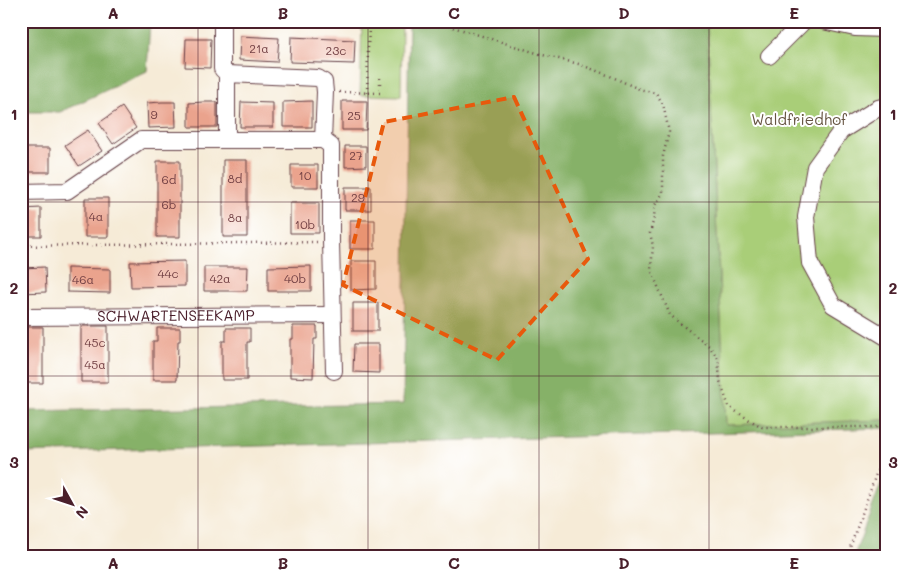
<svg xmlns="http://www.w3.org/2000/svg" width="907" height="577" viewBox="0 0 907 577" font-family="Mali,sans-serif">
	<style>
		.green { fill: #a9ce78; stroke: #7a7652 }
		.forest { fill: #86b168; stroke: #68684a }
		.building { fill: #eaa38d }
		.lines { fill: none; stroke-linecap: round; stroke-linejoin: round }
		.minor-casing { stroke: #643e45; stroke-width: 18 }
		.path { stroke: #643e45; stroke-width: 2.5; stroke-dasharray: 1 4; stroke-linecap: butt }
		.minor { stroke: #fff; stroke-width: 16 }
		.marked { fill: #e8590c; fill-opacity: 0.2; stroke: #e8590c; stroke-width: 4; stroke-dasharray: 10 6; stroke-linejoin: round }
		.grid { fill: none; stroke: #4a1f2b; stroke-width: 1; stroke-opacity: 0.55 }
		.labels { text-anchor: middle; stroke-width: 4; stroke-linejoin: round; paint-order: stroke }
		.number-label { font-size: 12px; fill: #724044 }
		.park-label { font-size: 15px; fill: #665442; stroke: #fff }
		.street-label { font-size: 15px; fill: #4a1f2b; stroke: #fff }
		.neatline { fill: none; stroke: #4a1f2b; stroke-width: 2 }
		.grid-label { font-size: 16px; text-anchor: middle; font-weight: bold; fill: #4a1f2b }
	</style>
	<rect width="100%" height="100%" fill="#fff"/>
	<filter id="ink" filterUnits="userSpaceOnUse"><feTurbulence type="fractalNoise" baseFrequency=".02" numOctaves="2"/><feDisplacementMap in="SourceGraphic" scale="10" xChannelSelector="R" yChannelSelector="G"/><feConvolveMatrix kernelMatrix="1 2 1 2 8 2 1 2 1" color-interpolation-filters="sRGB"/></filter>
	<filter id="wash" filterUnits="userSpaceOnUse"><feTurbulence type="fractalNoise" baseFrequency=".0096" numOctaves="4" result="noise"/><feDisplacementMap in="SourceGraphic" scale="20" xChannelSelector="R" yChannelSelector="G"/><feGaussianBlur stdDeviation="1.12" result="paint"/><feColorMatrix in="noise" values="0 0 0 0 0 0 0 0 0 0 0 0 0 0 0 0 0 1.4 0 .05"/><feComposite in="paint" operator="in"/></filter>
	<g filter="url(#wash)">
		<rect width="100%" height="100%" fill="#f6ebd7"/>
		<path class="green" d="M707,21H886V420L726,425Z
			M362,22L402,24L401,96L360,95Z"/>
		<path class="forest" d="M21,21H150L147,71L60,112H21Z
			M409,21H707L726,425L886,420V428L21,453V411L403,404Z
			M886,470V556H854Z"/>
		<g id="blocks">
			<path class="building" d="M240,36L279,38L277,62L239,60Z
				M291,37L355,40L354,64L290,62Z
				M186,39H211L210,68L185,67Z
				M312,101V127H283V102Z
				M342,101H367L366,130H342Z
				M162,102H175L176,127L148,128L147,103Z
				M203,102H217V127H189V103Z
				M241,102L273,103V127H240Z
				M122,107L136,128L113,144L99,123Z
				M88,130L102,151L79,166L65,145Z
				M345,146H366V166L345,167Z
				M21,148H50V172H21Z
				M223,160H247V237H223Z
				M157,161H180V237H157Z
				M291,165H318V187H291Z
				M345,187H371V210H345Z
				M85,198H108V237H85Z
				M290,203H319V233H290Z
				M41,208V236H21V209Z
				M350,220H375V249H350Z
				M185,261V286L131,287L130,262Z
				M351,261H376V289L351,290Z
				M311,266V291H268V267Z
				M45,267L46,292L21,293V268Z
				M204,267H248L247,291H204Z
				M67,268L110,269V293L67,292Z
				M353,303H378V331H353Z
				M81,326H108V382H81Z
				M293,326H317V339H314L313,378L290,377V339H293Z
				M21,327H43V383H21Z
				M157,328H180V341H178L177,380H153V341H157Z
				M226,328H250V342H247V380H222V341H226Z
				M354,344H379V373L353,372Z"/>
		</g>
	</g>
	<g filter="url(#ink)">
		<use href="#blocks" fill-opacity="0" stroke="#643e45" stroke-width="1"/>
		<g class="lines">
			<g class="minor-casing">
				<g id="minor">
					<path d="M222,21V69L227,74"/>
					<path d="M823,21L855,28L886,29"/>
					<path d="M769,56L804,21"/>
					<path d="M886,106L878,108L841,131L815,167L806,217L810,263L833,305L886,337"/>
					<path d="M227,140V74L318,78L324,82L325,92L323,140"/>
					<path d="M21,192L67,191L141,140H323L331,146V241L334,371"/>
					<path id="s1" d="M21,317L332,315"/>
				</g>
			</g>
			<path class="path" d="M434,21L543,55L579,64L610,76L639,89L656,93L663,104L669,132L663,156V193L655,205L654,218L650,233L653,246L651,270L670,315L687,329L709,346L718,358L720,381L729,407L748,419L762,427H886
				M339,92L380,93V78
				M367,93L368,49L369,27V21
				M21,246L317,242
				M847,556L886,446"/>
			<use href="#minor" class="minor"/>
		</g>
	</g>
	<path class="marked" d="M514,97L588,259L497,360L343,285L384,122Z"/>
	<path class="grid" d="M198,21V556M368,21V556M539,21V556M709,21V556M21,202H886M21,376H886"/>
	<g class="labels">
		<g class="number-label">
			<text x="259" y="53">21a</text>
			<text x="336" y="55">23c</text>
			<text x="154" y="119">9</text>
			<text x="354" y="120">25</text>
			<text x="356" y="160">27</text>
			<text x="305" y="180">10</text>
			<text x="235" y="183">8d</text>
			<text x="169" y="184">6d</text>
			<text x="358" y="202">29</text>
			<text x="169" y="209">6b</text>
			<text x="96" y="221">4a</text>
			<text x="235" y="222">8a</text>
			<text x="305" y="229">10b</text>
			<text x="168" y="278">44c</text>
			<text x="220" y="283">42a</text>
			<text x="295" y="283">40b</text>
			<text x="83" y="284">46a</text>
			<text x="95" y="347">45c</text>
			<text x="95" y="369">45a</text>
		</g>
		<g class="park-label">
			<text x="799" y="125">Waldfriedhof</text>
		</g>
		<g class="street-label">
			<text dy="5" stroke="none"><textPath href="#s1" startOffset="155">SCHWARTENSEEKAMP</textPath></text>
		</g>
	</g>
	<rect width="907" height="577" fill="none" stroke="#fff" stroke-width="55"/>
	<g transform="translate(72 504) rotate(130)" stroke="#ffffff" stroke-width="4" paint-order="stroke">
	<path d="M0-4L9 19L0 12L-9 19Z" fill="#4a1f2b"/>
	<text y="-8" font-size="14" font-weight="bold" text-anchor="middle" fill="#4a1f2b">N</text>
	</g>
	<rect x="28" y="28" width="852" height="522" class="neatline"/>
	<g class="grid-label">
		<text x="113" y="19">A</text>
		<text x="283" y="19">B</text>
		<text x="454" y="19">C</text>
		<text x="624" y="19">D</text>
		<text x="794" y="19">E</text>
		<text x="14" y="120">1</text>
		<text x="893" y="120">1</text>
		<text x="14" y="294">2</text>
		<text x="893" y="294">2</text>
		<text x="14" y="468">3</text>
		<text x="893" y="468">3</text>
		<text x="113" y="569">A</text>
		<text x="283" y="569">B</text>
		<text x="454" y="569">C</text>
		<text x="624" y="569">D</text>
		<text x="794" y="569">E</text>
	</g>
</svg>
